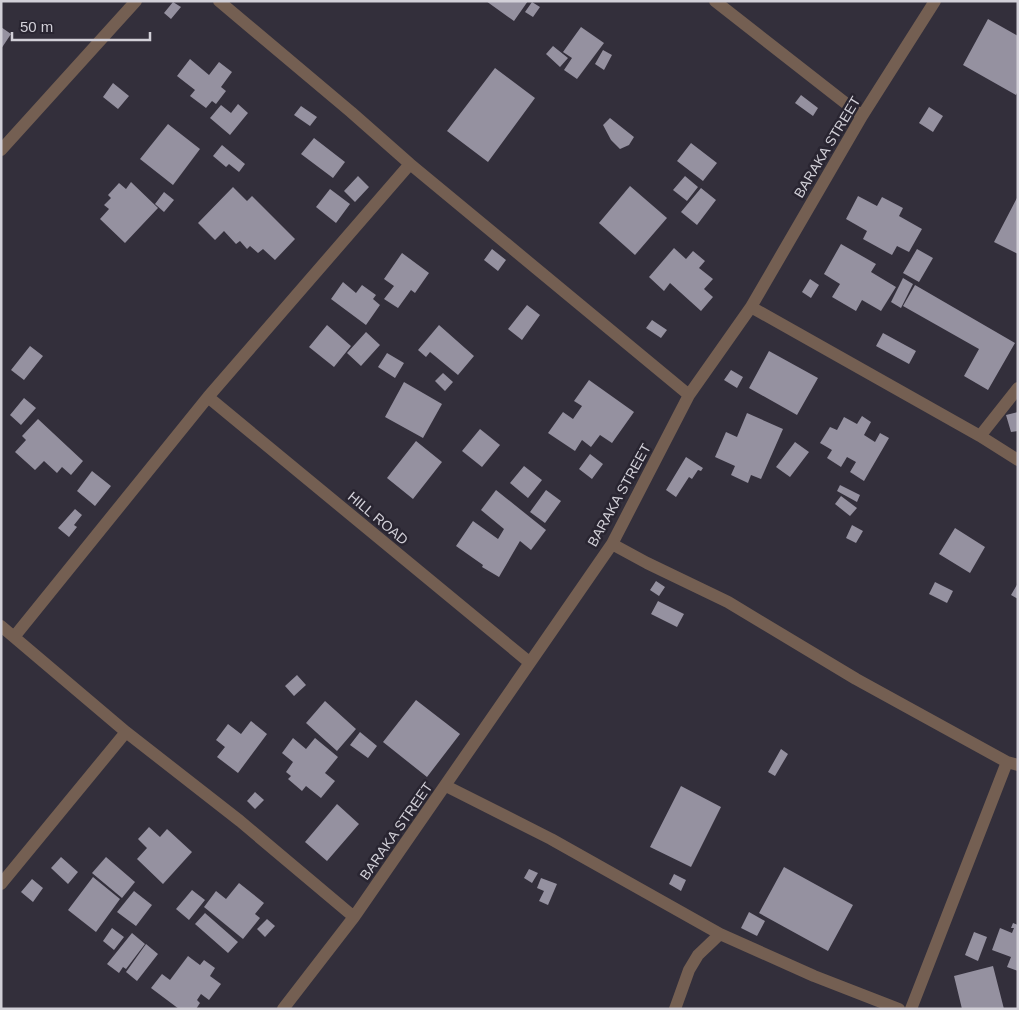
<svg xmlns="http://www.w3.org/2000/svg" width="1019" height="1010" viewBox="0 0 1019 1010" font-family="Helvetica,sans-serif">
	<style>
		.building { fill: #9591a0 }
		.lines { fill: none; stroke-linecap: round; stroke-linejoin: round }
		.minor { stroke: #745f52; stroke-width: 12 }
		.labels { text-anchor: middle; stroke-width: 5; stroke-linejoin: round; paint-order: stroke }
		.street-label { font-size: 14px; fill: #d2d0d8; stroke: #292531 }
	</style>
	<rect width="100%" height="100%" fill="#332f3b"/>
	<path class="building" d="M486,1H528L514,21Z
		M173,2L181,7L171,19L164,13Z
		M532,2L540,7L533,17L525,12Z
		M988,19L1018,36V91L1016,95L963,65Z
		M1,27L11,34L1,49Z
		M581,27L604,43L577,79L564,70L572,58L563,52Z
		M553,46L568,58L560,67L546,54Z
		M603,50L612,55L604,70L595,64Z
		M190,59L209,75L219,62L232,72L221,87L226,91L216,104L212,101L206,108L190,96L195,90L177,76Z
		M495,68L535,98L488,162L447,131Z
		M113,83L129,96L118,109L103,97Z
		M801,95L818,108L813,116L795,103Z
		M238,104L248,113L230,135L210,118L221,105L231,113Z
		M301,106L317,117L310,126L294,115Z
		M929,107L943,116L933,132L919,123Z
		M610,118L634,137L629,145L620,149L611,140L603,125Z
		M168,124L200,149L173,185L140,159Z
		M314,138L345,162L333,178L301,154Z
		M691,143L717,163L703,181L677,161Z
		M222,145L245,164L239,172L229,164L226,167L213,156Z
		M358,176L369,187L355,202L344,191Z
		M685,176L698,187L687,201L673,190Z
		M131,182L158,208L125,243L100,219L109,209L104,205L111,198L108,195L119,183L126,189Z
		M630,186L667,218L635,255L599,223Z
		M233,187L247,201L252,196L295,239L275,260L263,249L258,253L250,246L247,249L240,241L236,244L224,231L215,240L198,223Z
		M701,188L716,200L697,225L681,212Z
		M330,189L350,204L336,223L316,207Z
		M164,192L174,200L164,212L155,204Z
		M858,196L877,206L882,197L903,208L899,216L922,229L909,252L897,246L892,255L863,239L867,231L846,219Z
		M1018,196V254L994,242Z
		M841,244L876,264L871,272L896,287L881,311L862,300L856,311L832,297L840,284L824,274Z
		M674,248L686,259L693,251L705,261L699,268L713,279L704,289L713,297L701,311L670,283L664,291L649,277Z
		M492,249L506,260L498,271L484,260Z
		M917,249L933,258L919,282L903,273Z
		M402,253L429,273L415,293L411,290L398,308L384,299L394,286L384,279Z
		M903,278L913,284L901,308L891,302Z
		M810,279L819,285L811,298L802,292Z
		M343,282L356,293L362,285L376,295L373,299L380,305L366,325L331,299Z
		M915,285L1015,343L988,390L964,376L979,349L903,306Z
		M527,305L540,315L522,340L508,329Z
		M652,320L667,330L661,338L646,328Z
		M327,325L351,346L334,367L309,347Z
		M439,325L474,356L458,375L430,352L426,357L418,350Z
		M366,332L380,345L361,366L347,353Z
		M883,333L916,351L909,364L876,346Z
		M30,346L43,356L24,380L11,370Z
		M769,351L818,378L797,415L749,388Z
		M387,353L404,363L395,378L378,367Z
		M731,370L743,377L737,388L724,380Z
		M443,373L453,382L445,391L435,381Z
		M589,380L634,412L612,443L600,435L591,447L582,440L575,451L548,433L563,412L573,419L582,406L574,401Z
		M404,382L442,404L423,438L385,417Z
		M24,398L36,408L21,425L10,415Z
		M1018,412V431L1011,432L1006,415Z
		M747,413L783,429L761,479L751,475L748,483L731,475L735,466L715,457L726,432L737,437Z
		M862,416L871,422L864,435L875,442L880,433L889,438L864,481L850,472L856,462L847,457L841,467L827,458L832,450L820,443L830,427L837,430L844,417L857,424Z
		M38,419L83,461L71,475L62,467L57,473L44,461L35,470L15,452L26,440L22,436Z
		M480,429L500,445L482,467L462,451Z
		M416,441L442,462L413,499L387,478Z
		M795,442L809,452L790,477L776,467Z
		M590,454L603,464L592,479L579,469Z
		M686,457L703,468L701,471L698,470L692,479L689,477L676,497L666,490Z
		M524,466L542,480L528,498L510,483Z
		M92,471L111,486L95,506L77,491Z
		M840,485L860,495L857,502L837,491Z
		M496,490L546,530L531,550L520,541L499,577L482,567L483,565L456,546L473,521L498,539L504,529L481,510Z
		M546,490L561,501L545,523L530,512Z
		M841,496L857,508L850,516L835,504Z
		M75,509L82,515L74,525L77,527L69,537L58,528Z
		M852,525L863,531L856,543L846,538Z
		M955,528L985,547L970,573L939,554Z
		M656,581L665,587L659,596L650,590Z
		M935,582L953,591L947,603L929,594Z
		M1018,583V599L1011,595Z
		M658,601L684,614L677,627L651,614Z
		M297,675L306,685L294,696L285,686Z
		M416,700L460,734L427,777L383,742Z
		M325,701L356,729L337,751L306,723Z
		M251,721L267,734L238,773L217,757L225,747L216,740L228,724L241,734Z
		M360,732L377,746L368,758L350,745Z
		M293,738L306,749L315,738L338,757L325,773L335,781L321,798L306,786L302,791L288,779L291,776L286,772L293,762L282,753Z
		M781,749L788,754L775,776L768,772Z
		M681,786L721,807L691,867L650,847Z
		M255,792L264,800L255,809L247,801Z
		M337,804L359,824L327,861L305,842Z
		M149,827L160,837L167,829L192,852L163,884L137,859L147,848L138,839Z
		M61,857L78,872L68,884L51,868Z
		M106,857L135,882L122,898L92,873Z
		M784,867L853,905L828,951L759,913Z
		M529,869L538,873L532,883L524,878Z
		M674,874L686,880L681,891L669,884Z
		M93,877L120,899L96,932L68,910Z
		M541,878L557,884L548,905L539,901L544,891L537,888Z
		M32,879L43,888L33,902L21,892Z
		M239,883L264,903L255,914L260,918L243,939L204,907L216,891L226,899Z
		M192,890L205,900L189,920L176,909Z
		M134,891L152,905L136,926L117,912Z
		M749,912L765,921L757,936L741,928Z
		M205,913L238,942L228,953L195,924Z
		M267,919L275,926L265,937L257,929Z
		M1013,923L1018,925V971L1007,967L1011,957L992,950L1000,928L1012,933L1014,928H1011Z
		M112,928L124,937L114,950L103,941Z
		M974,932L987,937L978,961L965,955Z
		M132,933L145,944L126,969L123,967L119,973L107,964Z
		M146,944L158,954L137,981L126,972Z
		M188,956L200,965L204,960L215,968L210,976L221,984L209,1000L201,994L197,1000L200,1003L196,1009H179L151,988L162,974L170,980Z
		M993,966L1004,1009H962L954,976Z"/>
	<g class="lines">
		<path class="minor" d="M219,1L351,112L410,164L689,395
			M715,1L862,116
			M1,150L136,1
			M751,307L980,436L1018,460
			M208,397L529,662
			M980,436L1018,388
			M612,544L647,563L728,602L856,679L1007,762L1018,765
			M1,626L126,732L240,821L354,917
			M14,637L208,397L410,164
			M446,786L551,839L720,934L814,976L899,1009
			M1,884L126,732
			M283,1009L354,917L612,544L689,395L751,307L862,116L935,1
			M675,1009L689,970L698,955L720,934
			M911,1009L1007,762"/>
	</g>
	<g class="labels">
		<g class="street-label">
			<text transform="translate(827 147) rotate(-59)" y="5">BARAKA STREET</text>
			<text transform="translate(619 495) rotate(-61)" y="5">BARAKA STREET</text>
			<text transform="translate(378 518) rotate(40)" y="5">HILL ROAD</text>
			<text transform="translate(396 831) rotate(-55)" y="5">BARAKA STREET</text>
		</g>
	</g>
	<rect width="1019" height="1010" fill="none" stroke="#d2d0d8" stroke-width="5"/>
	<path d="M12 32v8h138v-8" fill="none" stroke="#d2d0d8" stroke-width="2.5"/>
	<text x="20" y="32" font-size="15" fill="#d2d0d8" stroke="#292531" stroke-width="4" paint-order="stroke">50 m</text>
</svg>
